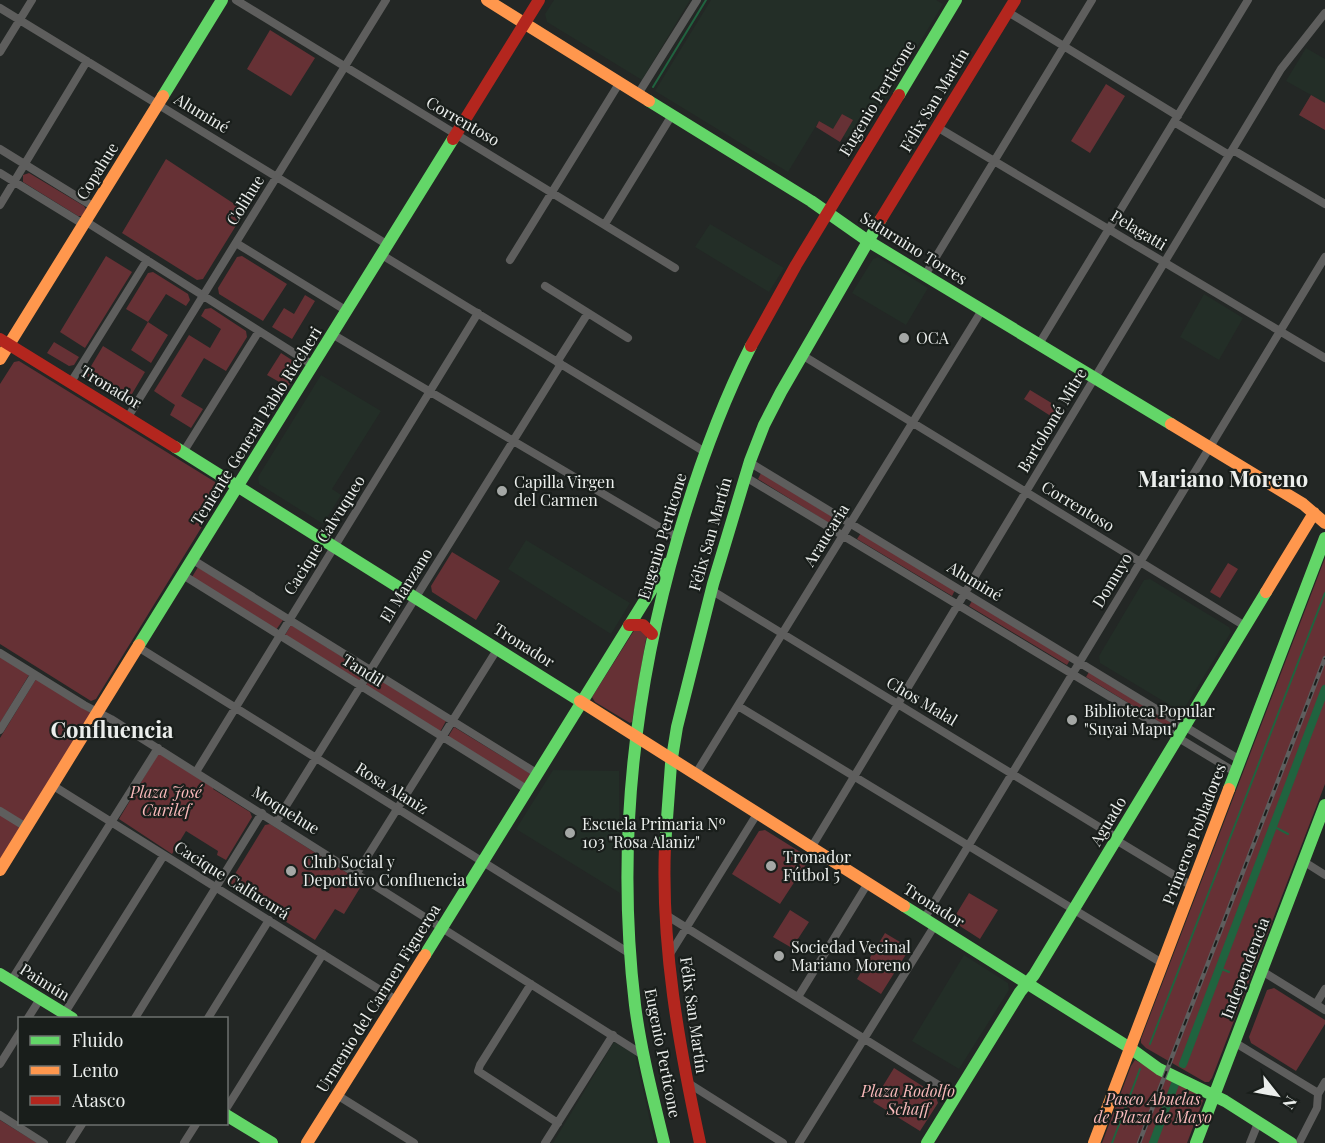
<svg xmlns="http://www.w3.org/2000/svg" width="1325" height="1143" viewBox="0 0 1325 1143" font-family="'Playfair Display',serif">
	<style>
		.built { fill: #232e27 }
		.green { fill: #663135 }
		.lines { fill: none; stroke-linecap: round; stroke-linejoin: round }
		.stream { stroke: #20633f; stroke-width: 2 }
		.canal { stroke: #20633f; stroke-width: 8 }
		.street { stroke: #5e5e5d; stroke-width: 8 }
		.fast { stroke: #63d668; stroke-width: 12 }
		.slow { stroke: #ff974d; stroke-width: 12 }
		.jam { stroke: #b3261e; stroke-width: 12 }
		.rail-casing { stroke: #5e5e5e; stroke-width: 4.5 }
		.rail { stroke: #191e1b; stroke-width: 2; stroke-dasharray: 7; stroke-linecap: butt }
		.poi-dot { fill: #a5a8a6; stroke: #191e1b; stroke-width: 2 }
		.labels { text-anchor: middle; stroke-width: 4.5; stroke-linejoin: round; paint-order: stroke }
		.street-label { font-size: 16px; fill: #ebeeec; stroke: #191e1b }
		.poi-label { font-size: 16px; fill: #ebeeec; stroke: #191e1b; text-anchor: start }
		.park-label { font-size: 16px; font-style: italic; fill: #f9b9ba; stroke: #191e1b }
		.district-label { font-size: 22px; font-weight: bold; fill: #ebeeec; stroke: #191e1b }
	</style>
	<rect width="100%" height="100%" fill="#232725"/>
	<path class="built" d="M554,0H690L642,80L547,22L545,14Z
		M711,0H936L943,4L858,145L819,121L788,172L655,91Z
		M1306,48L1325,59V130L1299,115L1311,95L1286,81Z
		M710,224L784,268L769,292L695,247Z
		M878,257L928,288L906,325L852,293L873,259Z
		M1204,294L1243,318L1219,360L1180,337Z
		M321,375L381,411L332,489L341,495L323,524L259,484L258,477Z
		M526,540L630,603L611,634L508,569Z
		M1150,579L1229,627L1231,632L1184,709L1178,710L1100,663L1099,656L1144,580Z
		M553,770L619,771L620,893L516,829Z
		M964,955L1008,983L1009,990L959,1069L912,1041Z
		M614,1042L635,1054L655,1143H553Z"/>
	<path class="green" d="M270,30L315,58L291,96L247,69Z
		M1106,84L1125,96L1090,153L1071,141Z
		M1311,95L1325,103V130L1299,115Z
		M842,114L853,120L840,142L816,127L819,121L833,129Z
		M166,159L245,211L203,279L197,280L122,233Z
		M29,173L84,206L86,209L82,216H78L23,182V175Z
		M106,256L132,272L85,348L60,332Z
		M242,256L287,284L263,321L219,294L218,288L237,257Z
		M153,272L188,294L190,300L186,306L166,294L148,322L168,335L151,363L131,350L148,322L126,309L148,273Z
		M305,295L315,301L292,339L272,327L284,308L294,314Z
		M211,308L246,331L247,337L226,371L204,358L181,396L203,409L191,428L170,415L175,405L154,391L189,335L210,348L221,329L201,316L205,309Z
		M54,342L79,357L74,365L69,366L47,353Z
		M103,346L145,372L129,399L123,400L88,378L87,373Z
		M281,353L298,364L299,370L288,387L267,375Z
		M19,361L220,485L222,494L96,699L91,701L0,644V384L14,362Z
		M1030,390L1063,410L1057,420L1024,399Z
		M761,473L841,522L837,528L758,479Z
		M861,533L955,590L952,596L857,539Z
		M452,552L500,581L476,620L432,592L431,586Z
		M1325,558V784L1212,1078L1209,1082H1205L1146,1048L1141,1043V1039Z
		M1228,563L1238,569L1220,598L1210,592Z
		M198,567L283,620L276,630L192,577Z
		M972,601L1070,660L1067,665L969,606Z
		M291,625L365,671L359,681L285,635Z
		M635,629L647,633L632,722L630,723L595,702L592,697Z
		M0,657L29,675L0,723Z
		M1089,672L1174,724L1171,729L1086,677Z
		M372,675L446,721L440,732L366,685Z
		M36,679L91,713L24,822L0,807V738Z
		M454,727L531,774L525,784L448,737Z
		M158,754H161L214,786L213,789L250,812L252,817L226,860L217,855L218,851L186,831L172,854L119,819Z
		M0,814L20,827L0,860Z
		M270,824L363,883L344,914L335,909L315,940L232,888L230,882L265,825Z
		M765,830L810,858L780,904L732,874L759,831Z
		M969,893L998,910L980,939L952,921Z
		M790,910L809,922L792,948L773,937Z
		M885,933L910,948L881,994L857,979Z
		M1274,988L1325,1020V1024L1296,1071L1251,1043L1249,1037L1267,990Z
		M1135,1060L1201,1095L1203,1101L1187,1143H1102L1131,1066Z
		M894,1068L935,1094L938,1103L920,1131L873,1102Z
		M0,1120L37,1143H0Z"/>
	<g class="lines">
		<path class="stream" d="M653,87L706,0
			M1273,826L1288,834
			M1219,968L1229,972
			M1150,1044L1325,593
			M1112,1143L1140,1069"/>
		<path class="canal" d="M1183,1064L1325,689
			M1153,1143L1175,1084"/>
		<path class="street" d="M236,0L675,268
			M0,8L388,245
			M1008,12L1178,116
			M0,52L32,0
			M638,94L697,0
			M1174,122L1229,155
			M937,127L1325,358
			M0,149L94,207
			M1233,150L1325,204
			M0,173L83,224
			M0,205L87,61
			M85,221L313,365
			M605,224L672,115
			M236,243L347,311
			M382,255L705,452
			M510,260L620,82
			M925,275L1092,0
			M545,286L628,338
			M332,334L678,538
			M1039,344L1248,0
			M802,355L1245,626
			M557,362L588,313
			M71,382L147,260
			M128,417L386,0
			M184,451L259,331
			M749,462L1240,760
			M744,476L1235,772
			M193,560L538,774
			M183,575L528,790
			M711,590L1117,838
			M138,647L629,953
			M0,653L84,705L111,719L643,1055
			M738,706L1162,963
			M0,730L34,675
			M196,772L478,313
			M695,775L982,310
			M52,785L396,1000
			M0,811L26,827
			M276,822L561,364
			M1116,840L1192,886
			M811,848L1281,69L1325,13
			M1303,861L1325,875
			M357,873L498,648
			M666,915L956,1096
			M924,919L1325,257
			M670,954L757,814
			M1262,971L1325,1010
			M11,981L158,748
			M531,984L480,1065L478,1071L558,1123
			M798,997L868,883
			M1316,1004L1325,989
			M64,1014L164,855
			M28,1018L40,999
			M135,1018L262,813
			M208,1018L269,920
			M1234,1042L1318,1093
			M0,1064L20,1032
			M688,1083L783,1143
			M337,1095L414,1143
			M226,1109L323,954
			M0,1115L44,1143
			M70,1143L82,1124
			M184,1143L196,1124
			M545,1143L613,1035
			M799,1143L935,925
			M1250,1143L1258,1123
			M1299,1143L1317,1108L1318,1094L1325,1082"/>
		<path class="fast" d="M899,95L956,0
			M163,96L222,0
			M649,101L811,201L868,241L1171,424
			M175,447L580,701
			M139,645L453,139
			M1229,789L1325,538
			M665,846L671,764L677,727L713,584L750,461L764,425L781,392L881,219
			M904,906L1130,1048L1159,1069L1225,1101L1291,1143
			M425,955L668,563
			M0,974L72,1018
			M226,1115L272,1143
			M664,1143C653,1097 641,1052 635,1005C616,847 634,689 678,537C697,472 720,407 751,346
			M927,1143L1020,992L1034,975L1266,592
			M1196,1143L1325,805"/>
		<path class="slow" d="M487,0L649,101
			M0,359L163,96
			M1171,424L1303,504L1325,523
			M1266,592L1314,513
			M580,701L904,906
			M0,870L139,645
			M307,1143L425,955
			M1094,1143L1229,789"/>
		<path class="jam" d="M453,139L539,0
			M881,219L1015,0
			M0,339L175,447
			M751,346L796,265L899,95
			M629,625H643L652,634
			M665,846C661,946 679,1046 700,1143"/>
		<g class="rail-casing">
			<path id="rail" d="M1139,1143L1325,658"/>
		</g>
		<use href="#rail" class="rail"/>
	</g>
	<g class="poi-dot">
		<circle cx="904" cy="338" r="6"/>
		<circle cx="502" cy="491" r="6"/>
		<circle cx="1072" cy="720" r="6"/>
		<circle cx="570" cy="833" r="6"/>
		<circle cx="771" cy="866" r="6"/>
		<circle cx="291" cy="871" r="6"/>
		<circle cx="779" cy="956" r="6"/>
	</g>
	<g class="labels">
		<g class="street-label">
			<text transform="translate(877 98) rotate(-59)" y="6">Eugenio Perticone</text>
			<text transform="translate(934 100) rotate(-59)" y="6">Félix San Martín</text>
			<text transform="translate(202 113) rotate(31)" y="6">Aluminé</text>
			<text transform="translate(463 121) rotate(30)" y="6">Correntoso</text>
			<text transform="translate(97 171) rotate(-58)" y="6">Copahue</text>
			<text transform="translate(245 200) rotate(-58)" y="6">Colihue</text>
			<text transform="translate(1139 230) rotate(31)" y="6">Pelagatti</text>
			<text transform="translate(914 248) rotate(32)" y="6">Saturnino Torres</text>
			<text transform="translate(111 387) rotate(31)" y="6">Tronador</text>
			<text transform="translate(1052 420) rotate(-59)" y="6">Bartolomé Mitre</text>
			<text transform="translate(256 426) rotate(-58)" y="6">Teniente General Pablo Riccheri</text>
			<text transform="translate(1078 506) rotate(31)" y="6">Correntoso</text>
			<text transform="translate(710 534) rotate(-74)" y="6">Félix San Martín</text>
			<text transform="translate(324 535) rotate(-58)" y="6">Cacique Calvuqueo</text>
			<text transform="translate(826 535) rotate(-58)" y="6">Araucaria</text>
			<text transform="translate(662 536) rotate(-73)" y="6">Eugenio Perticone</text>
			<text transform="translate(1112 580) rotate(-59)" y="6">Domuyo</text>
			<text transform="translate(975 581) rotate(31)" y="6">Aluminé</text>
			<text transform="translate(406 585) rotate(-58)" y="6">El Manzano</text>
			<text transform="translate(524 645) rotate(32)" y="6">Tronador</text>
			<text transform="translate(363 670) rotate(32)" y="6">Tandil</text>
			<text transform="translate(922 701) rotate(31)" y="6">Chos Malal</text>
			<text transform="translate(392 788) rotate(32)" y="6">Rosa Alaniz</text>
			<text transform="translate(286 810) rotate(32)" y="6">Moquehue</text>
			<text transform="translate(1108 821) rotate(-59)" y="6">Aguado</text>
			<text transform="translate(1194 834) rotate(-69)" y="6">Primeros Pobladores</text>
			<text transform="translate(232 880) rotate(32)" y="6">Cacique Calfucurá</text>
			<text transform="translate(934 905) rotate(32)" y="6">Tronador</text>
			<text transform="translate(1245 968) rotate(-69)" y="6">Independencia</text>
			<text transform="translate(45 982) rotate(32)" y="6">Paimún</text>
			<text transform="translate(378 998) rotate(-58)" y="6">Urmenio del Carmen Figueroa</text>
			<text transform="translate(694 1015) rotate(82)" y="6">Félix San Martín</text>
			<text transform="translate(663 1053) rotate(79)" y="6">Eugenio Perticone</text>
		</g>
		<g class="poi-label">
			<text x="916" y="344">OCA</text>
			<text x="514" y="488">Capilla Virgen<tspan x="514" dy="18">del Carmen</tspan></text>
			<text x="1084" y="717">Biblioteca Popular<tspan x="1084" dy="18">"Suyai Mapu"</tspan></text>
			<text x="582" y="830">Escuela Primaria Nº<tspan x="582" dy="18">103 "Rosa Alaniz"</tspan></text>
			<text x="783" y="863">Tronador<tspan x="783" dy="18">Fútbol 5</tspan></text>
			<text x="303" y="868">Club Social y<tspan x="303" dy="18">Deportivo Confluencia</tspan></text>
			<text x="791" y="953">Sociedad Vecinal<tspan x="791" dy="18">Mariano Moreno</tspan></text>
		</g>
		<g class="park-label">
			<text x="166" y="798">Plaza José<tspan x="166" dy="18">Curilef</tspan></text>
			<text x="908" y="1097">Plaza Rodolfo<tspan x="908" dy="18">Schaff</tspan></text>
			<text x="1153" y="1105">Paseo Abuelas<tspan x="1153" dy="18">de Plaza de Mayo</tspan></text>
		</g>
		<g class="district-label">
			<text x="1223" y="487">Mariano Moreno</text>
			<text x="112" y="738">Confluencia</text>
		</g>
	</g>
	<rect x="18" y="1017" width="210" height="108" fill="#191e1b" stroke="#6d716f" stroke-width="1.5"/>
	<rect x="30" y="1036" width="30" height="9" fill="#63d668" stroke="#6d716f" stroke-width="1.5"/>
	<text x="72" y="1047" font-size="18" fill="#ebeeec">Fluido</text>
	<rect x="30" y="1066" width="30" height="9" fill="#ff974d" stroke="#6d716f" stroke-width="1.5"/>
	<text x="72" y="1077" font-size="18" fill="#ebeeec">Lento</text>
	<rect x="30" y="1096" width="30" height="9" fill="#b3261e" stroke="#6d716f" stroke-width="1.5"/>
	<text x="72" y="1107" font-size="18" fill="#ebeeec">Atasco</text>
	<g transform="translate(1277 1095) rotate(121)" stroke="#191e1b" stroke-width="4.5" paint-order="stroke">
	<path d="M0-4.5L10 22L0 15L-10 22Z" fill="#ebeeec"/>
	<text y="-9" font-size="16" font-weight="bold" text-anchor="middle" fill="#ebeeec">N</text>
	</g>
</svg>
